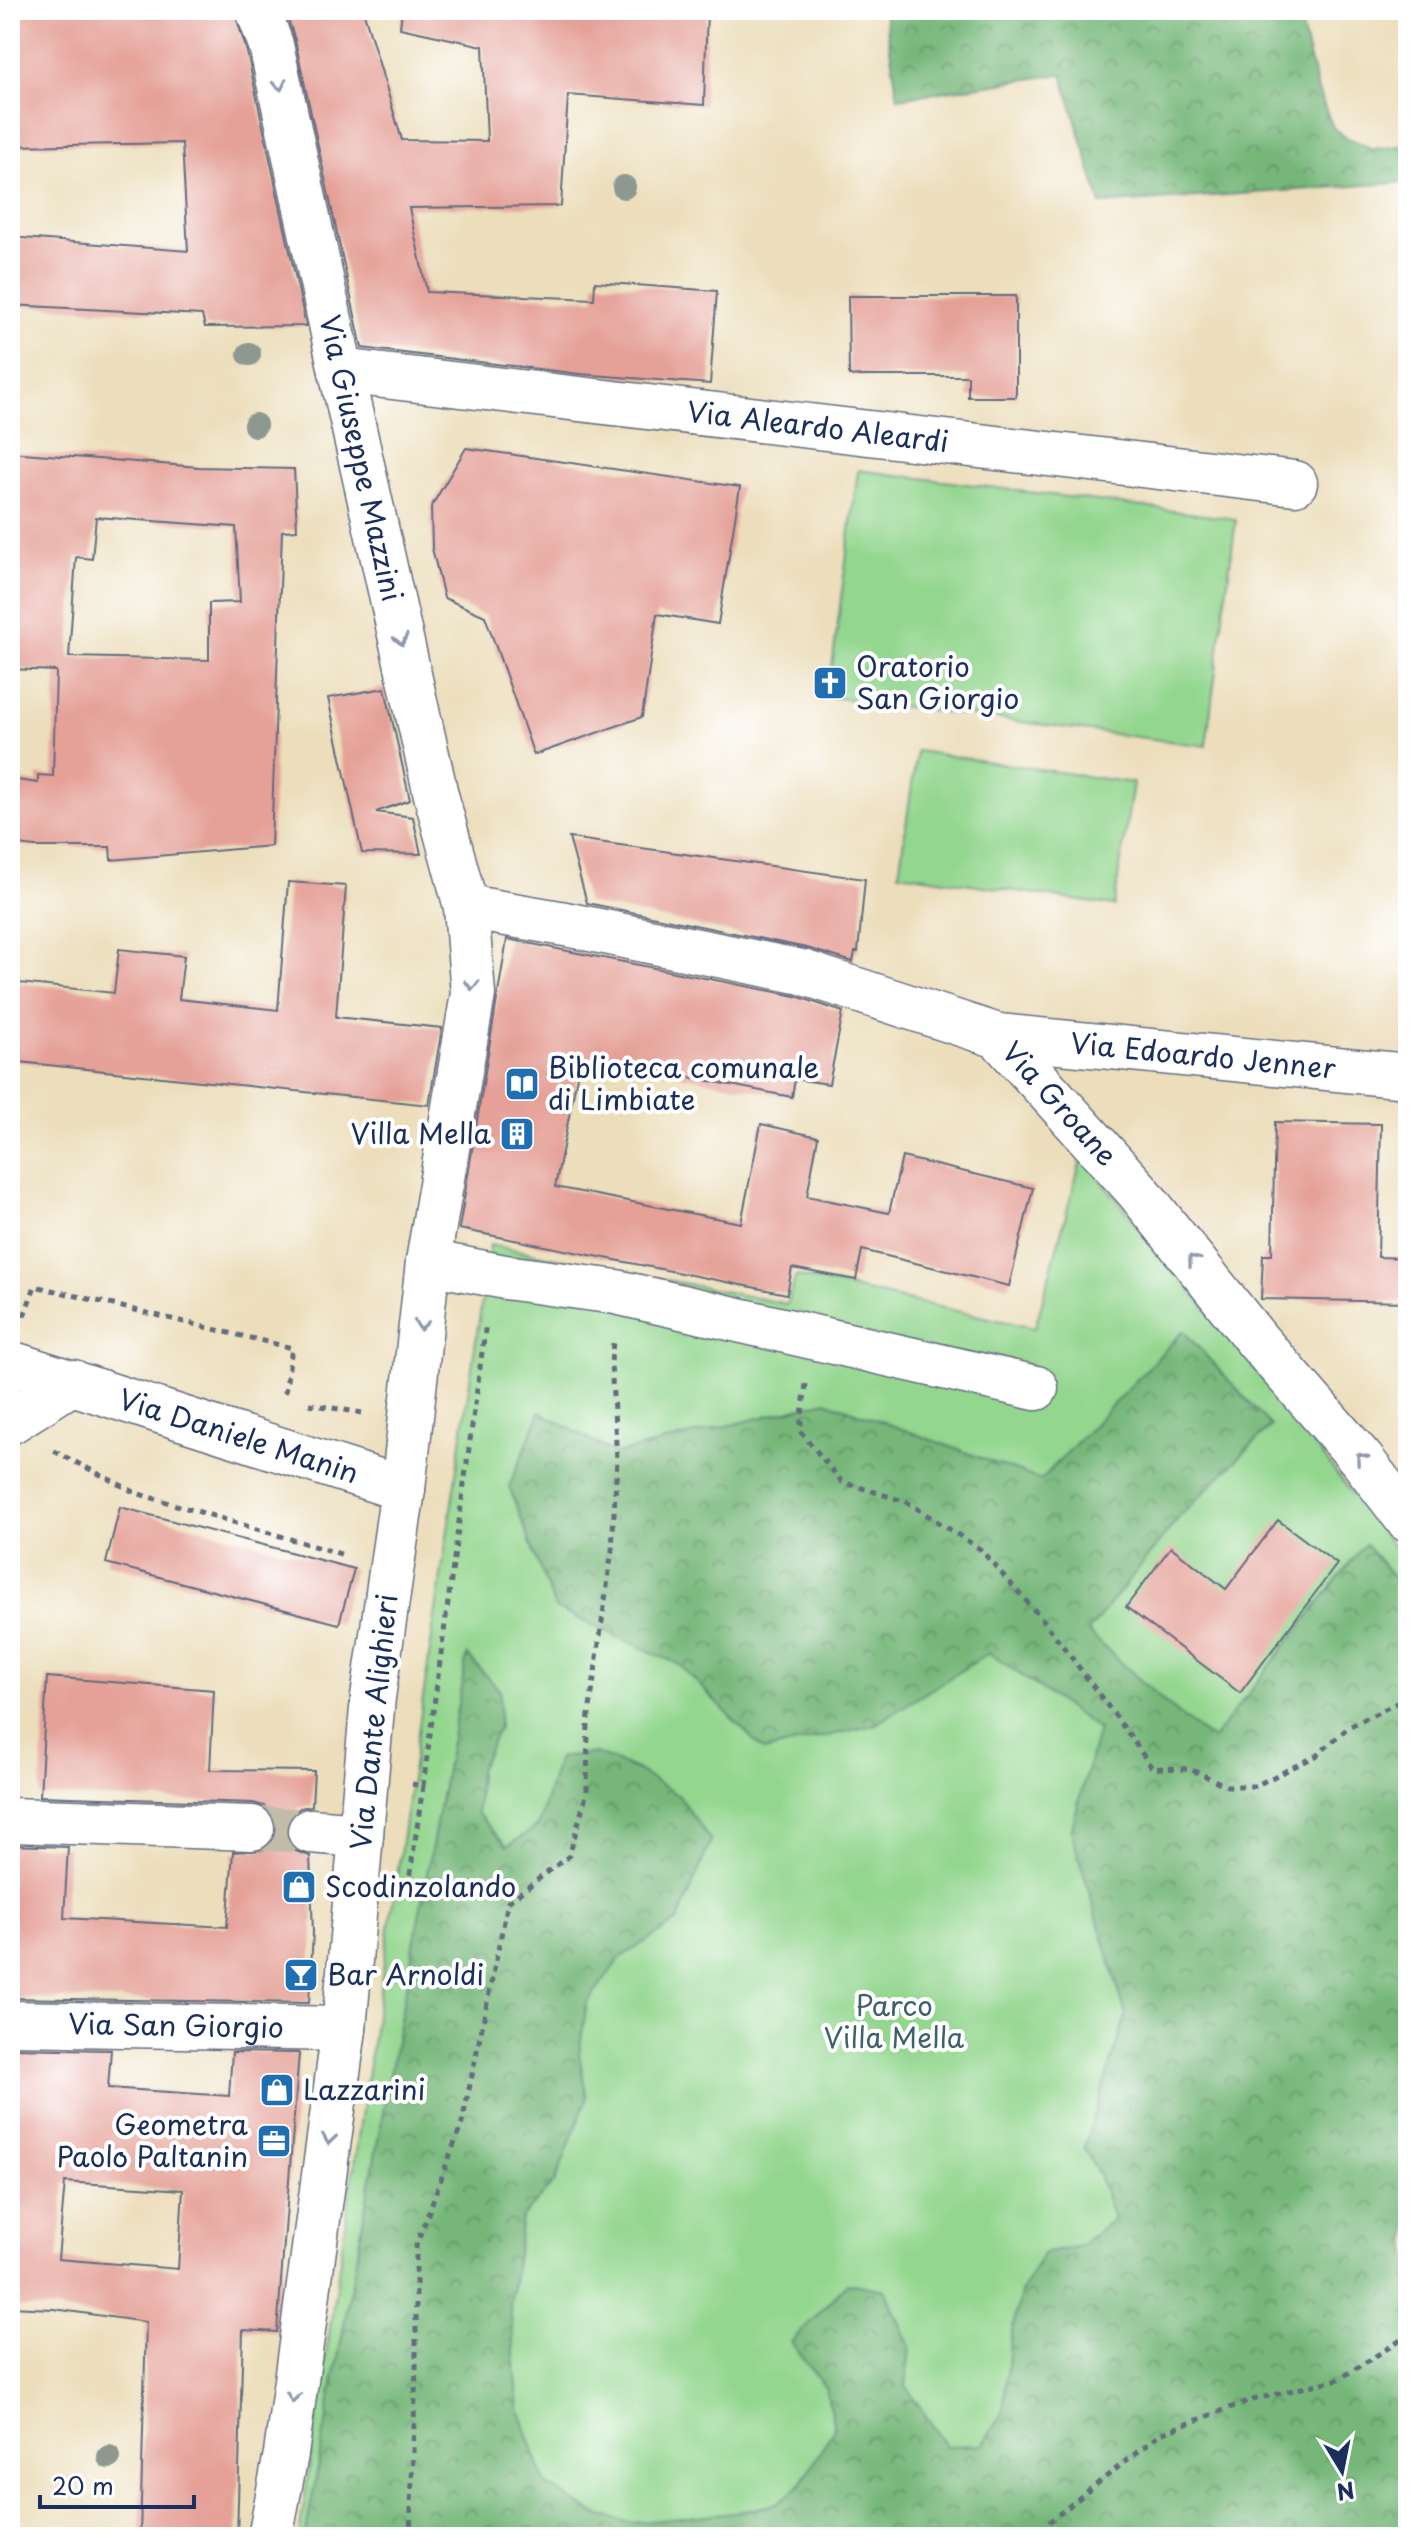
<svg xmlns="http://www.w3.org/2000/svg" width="1418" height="2547" viewBox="0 0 1418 2547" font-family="'Playpen Sans',sans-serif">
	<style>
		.green { fill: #93d68e; stroke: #578276; stroke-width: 2 }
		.forest { fill: url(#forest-crowns); stroke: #48736c; stroke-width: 2 }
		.building { fill: #e5a198; fill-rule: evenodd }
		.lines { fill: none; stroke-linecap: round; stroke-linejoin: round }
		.minor-tunnel { stroke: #c2bba8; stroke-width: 44; stroke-dasharray: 44 22; stroke-linecap: butt }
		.minor-casing { stroke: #646c7f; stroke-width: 47 }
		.path { stroke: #646c7f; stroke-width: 5; stroke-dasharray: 6 6; stroke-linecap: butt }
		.minor { stroke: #fff; stroke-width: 44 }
		.tree { fill: #8d9990 }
		.oneway { stroke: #8d97ae }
		.labels { text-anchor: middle; stroke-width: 8; stroke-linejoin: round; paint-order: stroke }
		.street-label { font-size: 28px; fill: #1b2f5e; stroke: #fff }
		.poi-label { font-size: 28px; fill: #1b2f5e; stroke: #fff; text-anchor: start }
		.park-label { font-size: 28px; fill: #3f616c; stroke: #fff }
	</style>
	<defs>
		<pattern id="forest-crowns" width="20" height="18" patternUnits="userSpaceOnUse" patternTransform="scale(2)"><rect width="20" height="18" fill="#76b779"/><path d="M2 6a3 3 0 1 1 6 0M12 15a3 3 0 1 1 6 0" fill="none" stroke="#609566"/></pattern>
	</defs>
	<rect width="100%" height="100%" fill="#fff"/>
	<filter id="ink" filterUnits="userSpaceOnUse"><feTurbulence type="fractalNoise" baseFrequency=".0125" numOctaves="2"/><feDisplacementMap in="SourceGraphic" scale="16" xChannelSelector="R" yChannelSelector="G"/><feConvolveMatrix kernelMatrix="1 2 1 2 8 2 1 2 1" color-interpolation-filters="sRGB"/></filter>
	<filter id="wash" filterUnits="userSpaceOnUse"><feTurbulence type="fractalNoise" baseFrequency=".006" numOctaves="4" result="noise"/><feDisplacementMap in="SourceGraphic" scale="32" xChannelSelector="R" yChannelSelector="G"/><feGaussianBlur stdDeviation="1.8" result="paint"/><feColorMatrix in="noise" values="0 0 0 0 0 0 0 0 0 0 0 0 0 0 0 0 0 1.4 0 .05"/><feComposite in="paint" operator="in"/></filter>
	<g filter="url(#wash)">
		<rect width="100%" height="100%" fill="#ecdebb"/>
		<path class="green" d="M858,470L1236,519L1206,746L828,697Z
			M917,751L1133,783L1114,906L899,873Z
			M1082,1156L1263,1379L1408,1565V2537H299L490,1245L787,1304L796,1276L1035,1328Z"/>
		<path class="forest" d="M884,10H1294L1302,28L1318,91L1333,128L1347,138L1373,149L1408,145V182L1101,204L1062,74L898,98Z
			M1183,1331L1271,1426L1181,1515L1088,1632L1172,1709L1212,1740L1365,1544L1408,1594V2537H305L467,1655L500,1691L499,1727L479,1770L477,1813L507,1846L538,1826L558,1758L596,1753L636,1770L679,1796L711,1841L678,1921L620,1958L587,2003L579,2054L587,2098L555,2182L522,2217L510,2305L519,2409L545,2484L597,2515L633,2523L743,2511L777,2504L801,2484L834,2429L826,2389L791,2342L848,2283L885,2290L910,2347L906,2386L946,2446L982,2445L1003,2412L1011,2335L1021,2293L1043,2254L1080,2246L1114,2218L1099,2175L1084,2148L1126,2015L1071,1831L1098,1729L989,1653L874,1725L764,1751L680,1665L555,1608L509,1487L540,1412L616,1454L826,1401L1041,1480Z"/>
		<g id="blocks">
			<path class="building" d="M10,10H234L247,52L306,326L205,327L202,315L10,305V237L188,251L182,143L10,146Z
				M285,10H363L402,140L487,141L483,46L400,28L402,10H707L704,105L568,95L561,206L409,208L427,292L594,299L595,282L717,291L710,384L580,374L362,348L295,40Z
				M848,296H1016V397H968V376H849Z
				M466,448L740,487L718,624L657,614L642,717L534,755L485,616L444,598L432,548L431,507Z
				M10,452L199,467L294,469L297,530L282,531L271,846L111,860L110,847H35L10,844V779L38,783V775L53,776L56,671L10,669ZM96,517L236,527L240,602L209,603V660L69,657L76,557L92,559Z
				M385,688L410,800L376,812L413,817L421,854L362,853L328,698Z
				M569,838L865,879L858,952H855L853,962L807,948L587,903Z
				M288,882L346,886L336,1017L442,1028L429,1105L10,1061V982L114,993L119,949L184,956L179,999L278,1010Z
				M507,939L796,996L843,1012L829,1084L795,1079L792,1097L581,1056L555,1187L741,1223L761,1124L818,1137L807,1196L889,1213L902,1157L1033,1188L1009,1286L862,1250L856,1280L792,1268L787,1294L459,1229Z
				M1275,1122L1381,1124L1378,1257L1408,1258V1302L1261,1299L1263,1255H1272Z
				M120,1507L354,1569L339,1624L106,1563Z
				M1278,1520L1337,1564L1240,1693L1126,1607L1171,1547L1226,1589Z
				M47,1677L214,1690L210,1770L314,1771L312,1806L300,1808L290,1816L285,1830L288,1842L295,1851L310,1856L313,1932L309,2003L10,1998V1845L68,1847L64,1918L227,1927L233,1852L263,1850L273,1842L277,1830L274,1816L264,1806L253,1803L40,1796Z
				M10,2048L111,2050L108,2088L229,2096L232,2052L299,2053L277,2332L243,2330L237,2537H140L146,2322L54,2309L10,2307ZM65,2182L183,2190L178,2269L58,2259Z"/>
		</g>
	</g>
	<g filter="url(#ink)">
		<use href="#blocks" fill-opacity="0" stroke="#646c7f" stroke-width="2"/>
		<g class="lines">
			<path class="minor-tunnel" d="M252,1828L310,1831"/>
			<g class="minor-casing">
				<g id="minor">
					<path id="s1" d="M258,10L271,45L341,371L436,795L466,907L473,994L428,1262L403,1489L373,1697L344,2029L286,2454L270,2537"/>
					<path id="s2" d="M341,371L1295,483"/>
					<path id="s3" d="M466,907L565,924L802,972L998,1036L1137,1190L1256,1339L1362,1460L1408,1520"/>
					<path id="s4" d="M998,1036L1408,1076"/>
					<path d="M428,1262L505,1277L616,1292L1036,1388"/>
					<path id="s5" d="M10,1363L403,1489"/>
					<path d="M10,1422L73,1382"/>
					<path d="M10,1820L252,1828"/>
					<path d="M310,1831L361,1835"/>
					<path id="s6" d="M10,2023L344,2029"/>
				</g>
			</g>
			<path class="path" d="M24,1316L35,1286L292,1348L284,1399
				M806,1384L800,1431L842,1482L907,1502L980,1549L1044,1621L1128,1733L1152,1768L1190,1769L1227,1786H1255L1316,1756L1349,1727L1399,1702L1408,1701
				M309,1404L362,1413
				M54,1451L136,1493L344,1555
				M423,1786L486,1323
				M410,1875L423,1786L412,1784
				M410,2537L416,2367V2246L462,2123L508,1902L569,1856L587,1792L588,1722L612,1550L617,1459L611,1363L613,1342
				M1030,2537L1160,2434L1248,2401L1339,2379L1401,2340H1408"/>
			<use href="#minor" class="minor"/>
		</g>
		<g class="tree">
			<circle cx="624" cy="187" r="12"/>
			<circle cx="249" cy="354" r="12"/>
			<circle cx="255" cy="425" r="12"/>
			<circle cx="109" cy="2457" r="12"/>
		</g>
		<defs><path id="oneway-chevron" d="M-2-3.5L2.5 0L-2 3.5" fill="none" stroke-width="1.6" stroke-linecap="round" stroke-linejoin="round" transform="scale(2)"/></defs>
		<g class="oneway">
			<use href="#oneway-chevron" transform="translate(280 85) rotate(78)"/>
			<use href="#oneway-chevron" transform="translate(401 640) rotate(77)"/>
			<use href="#oneway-chevron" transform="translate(472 985) rotate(90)"/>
			<use href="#oneway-chevron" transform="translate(1193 1260) rotate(-129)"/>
			<use href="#oneway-chevron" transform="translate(421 1325) rotate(96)"/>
			<use href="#oneway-chevron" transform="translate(1361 1458) rotate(-130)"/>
			<use href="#oneway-chevron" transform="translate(329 2139) rotate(98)"/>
			<use href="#oneway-chevron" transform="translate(293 2397) rotate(98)"/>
		</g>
	</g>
	<defs>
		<g id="church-square" transform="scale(1.8)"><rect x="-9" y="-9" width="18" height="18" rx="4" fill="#1f6fb2" stroke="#fff"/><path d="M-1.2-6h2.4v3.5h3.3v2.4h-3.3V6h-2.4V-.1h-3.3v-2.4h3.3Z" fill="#fff"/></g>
		<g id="library-square" transform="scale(1.8)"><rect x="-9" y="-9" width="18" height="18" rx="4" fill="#1f6fb2" stroke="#fff"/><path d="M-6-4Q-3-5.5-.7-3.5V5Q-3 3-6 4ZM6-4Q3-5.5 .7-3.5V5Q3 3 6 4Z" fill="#fff"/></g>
		<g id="building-square" transform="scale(1.8)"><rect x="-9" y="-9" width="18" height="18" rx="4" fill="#1f6fb2" stroke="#fff"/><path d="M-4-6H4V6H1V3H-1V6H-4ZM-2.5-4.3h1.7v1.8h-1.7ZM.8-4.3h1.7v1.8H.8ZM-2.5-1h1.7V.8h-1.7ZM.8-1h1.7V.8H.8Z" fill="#fff"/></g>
		<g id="shop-square" transform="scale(1.8)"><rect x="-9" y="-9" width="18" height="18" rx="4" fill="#1f6fb2" stroke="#fff"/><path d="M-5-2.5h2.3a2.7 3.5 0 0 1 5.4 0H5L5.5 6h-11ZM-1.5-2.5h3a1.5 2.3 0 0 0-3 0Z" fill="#fff"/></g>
		<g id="bar-square" transform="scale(1.8)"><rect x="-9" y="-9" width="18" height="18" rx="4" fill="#1f6fb2" stroke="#fff"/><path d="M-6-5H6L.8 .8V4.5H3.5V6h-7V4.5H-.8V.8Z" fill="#fff"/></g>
		<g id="office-square" transform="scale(1.8)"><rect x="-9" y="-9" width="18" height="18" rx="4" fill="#1f6fb2" stroke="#fff"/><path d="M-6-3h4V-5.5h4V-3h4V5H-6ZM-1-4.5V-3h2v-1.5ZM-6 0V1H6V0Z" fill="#fff"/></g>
	</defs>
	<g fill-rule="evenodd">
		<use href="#church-square" x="830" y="683"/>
		<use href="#library-square" x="522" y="1084"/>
		<use href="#building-square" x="517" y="1134"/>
		<use href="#shop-square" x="299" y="1887"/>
		<use href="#bar-square" x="301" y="1975"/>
		<use href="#shop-square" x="277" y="2090"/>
		<use href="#office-square" x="274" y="2141"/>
	</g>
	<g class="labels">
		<g class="street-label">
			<text dy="10" stroke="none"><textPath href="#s2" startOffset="480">Via Aleardo Aleardi</textPath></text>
			<text dy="10" stroke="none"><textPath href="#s1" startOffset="460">Via Giuseppe Mazzini</textPath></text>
			<text dy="10" stroke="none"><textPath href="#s4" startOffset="206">Via Edoardo Jenner</textPath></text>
			<text dy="10" stroke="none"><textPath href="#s3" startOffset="640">Via Groane</textPath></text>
			<text dy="10" stroke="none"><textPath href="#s5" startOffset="240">Via Daniele Manin</textPath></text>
			<text transform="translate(374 1722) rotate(-84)" y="10">Via Dante Alighieri</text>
			<text dy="10" stroke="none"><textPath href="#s6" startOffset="166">Via San Giorgio</textPath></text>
		</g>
		<g class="poi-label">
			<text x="856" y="677">Oratorio<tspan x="856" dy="32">San Giorgio</tspan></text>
			<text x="548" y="1078">Biblioteca comunale<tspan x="548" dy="32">di Limbiate</tspan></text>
			<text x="491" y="1144" text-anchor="end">Villa Mella</text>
			<text x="325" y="1897">Scodinzolando</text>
			<text x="327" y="1985">Bar Arnoldi</text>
			<text x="303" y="2100">Lazzarini</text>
			<text x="248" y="2135" text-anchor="end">Geometra<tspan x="248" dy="32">Paolo Paltanin</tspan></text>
		</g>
		<g class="park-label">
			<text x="894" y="2016">Parco<tspan x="894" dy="32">Villa Mella</tspan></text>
		</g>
	</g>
	<rect width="1418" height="2547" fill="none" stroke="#fff" stroke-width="40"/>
	<g transform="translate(1342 2471) rotate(170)" stroke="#ffffff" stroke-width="6" paint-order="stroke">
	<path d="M0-6L14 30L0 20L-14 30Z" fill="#1b2f5e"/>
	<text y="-12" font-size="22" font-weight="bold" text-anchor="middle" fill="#1b2f5e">N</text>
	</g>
	<path d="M40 2495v12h154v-12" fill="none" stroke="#1b2f5e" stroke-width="4"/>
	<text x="52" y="2495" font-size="24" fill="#1b2f5e" stroke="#ffffff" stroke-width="6" paint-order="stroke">20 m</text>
</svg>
